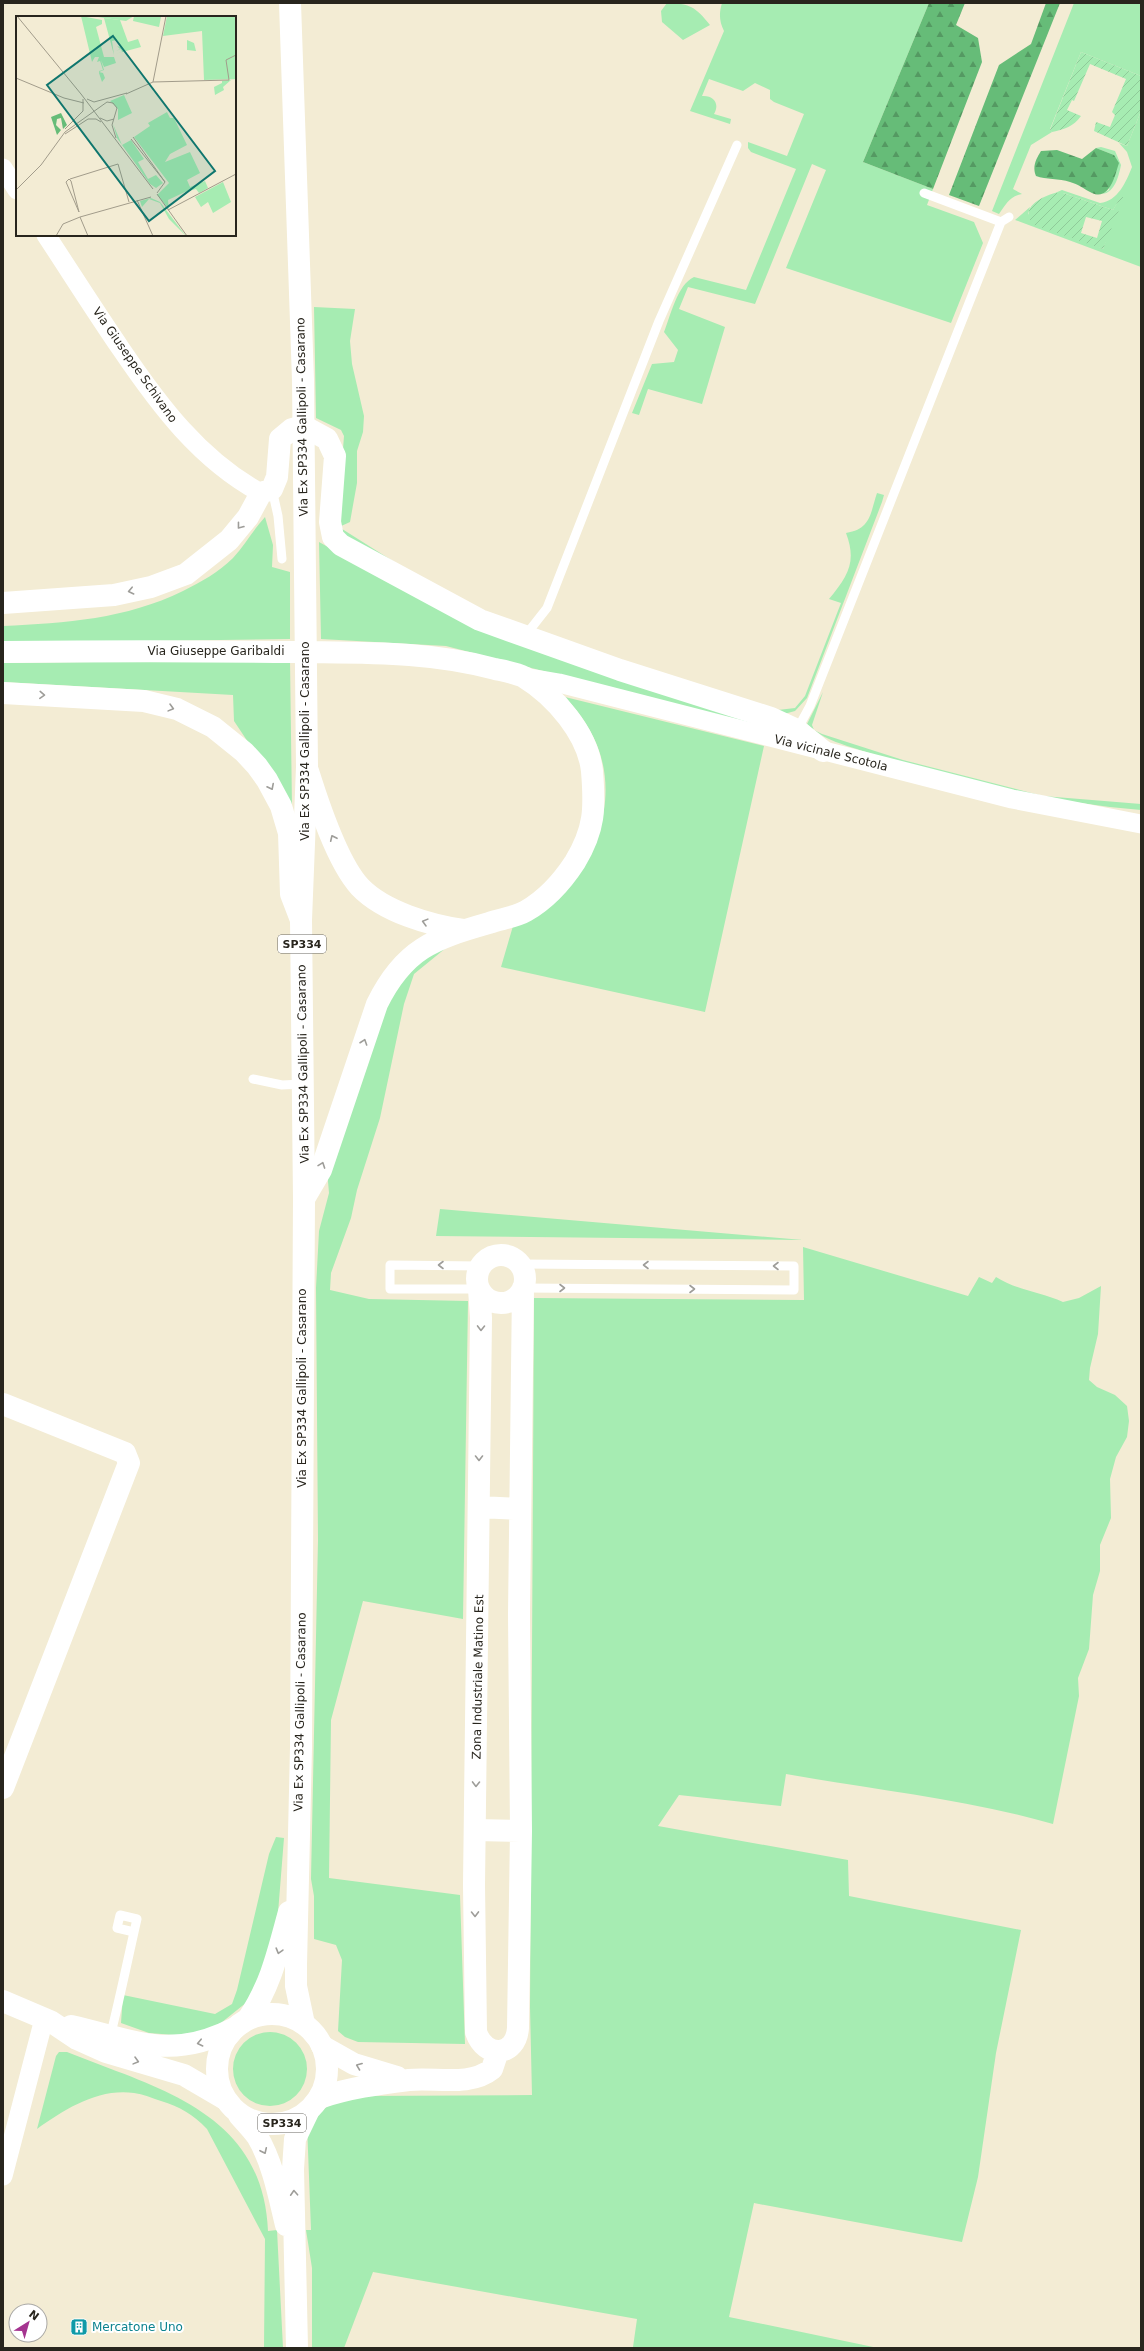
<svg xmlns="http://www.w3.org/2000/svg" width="1144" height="2351" viewBox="0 0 1144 2351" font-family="'DejaVu Sans',sans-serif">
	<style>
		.grass { fill: #a6ecb2 }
		.forest { fill: url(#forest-firs) }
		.garden { fill: url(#garden-furrows); fill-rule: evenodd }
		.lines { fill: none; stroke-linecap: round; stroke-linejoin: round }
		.service { stroke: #fff; stroke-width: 9 }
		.minor { stroke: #fff; stroke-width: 19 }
		.tertiary { stroke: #fff; stroke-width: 22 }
		.secondary { stroke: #fff; stroke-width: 22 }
		.primary { stroke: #fff; stroke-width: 22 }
		.oneway { stroke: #9e9d99 }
		.labels { text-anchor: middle; stroke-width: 4; stroke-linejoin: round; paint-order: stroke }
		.shield { fill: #fff; stroke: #686661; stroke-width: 1 }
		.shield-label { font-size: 11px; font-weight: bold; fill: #28251d }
		.street-label { font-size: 12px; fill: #28251d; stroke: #fff }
		.culture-label { font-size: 12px; fill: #0d838f; stroke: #fff; text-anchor: start }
		.inset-road { fill: none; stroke: #a29c8b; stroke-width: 1 }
		.view { fill: #0f766e; fill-opacity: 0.15; stroke: #0f766e; stroke-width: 2 }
		.inset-edge { fill: none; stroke: #28251d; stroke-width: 2 }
	</style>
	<defs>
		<pattern id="forest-firs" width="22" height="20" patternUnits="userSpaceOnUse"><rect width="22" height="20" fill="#66bc78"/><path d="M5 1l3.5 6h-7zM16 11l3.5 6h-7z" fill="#549962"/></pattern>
		<pattern id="garden-furrows" width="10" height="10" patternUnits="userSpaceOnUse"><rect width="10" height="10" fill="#a6ecb2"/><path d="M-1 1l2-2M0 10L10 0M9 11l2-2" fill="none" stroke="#8fca99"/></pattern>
	</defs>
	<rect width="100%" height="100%" fill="#f3ecd4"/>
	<path class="grass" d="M667,3C689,3 696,7 710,25L683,40L662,22L661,11Z
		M722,3H929L863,162L933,189L927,205L974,222L983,243L951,323L786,268L826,170L812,164L755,304L688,287L679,309L725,327L702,404L648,389L639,415L632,413L652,364L674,362L678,350L664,332C671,315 677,285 694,277L746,290L796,169L751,152L748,148V142L787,156L804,114L774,102L770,99V90L755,83L743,91L709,79L702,96C714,95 720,104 714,114L731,119L730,124L690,111L724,31C719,21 719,13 722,3Z
		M1074,3H1141V76L1081,52L1050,129L1052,132L1031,145L1013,189L1022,194C1010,196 1006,204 999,214L992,211Z
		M1141,111V267L1015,220L1030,207L1028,214L1103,249L1121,197L1113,210L1063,193H1055L1062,190L1100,203C1118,201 1126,182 1132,167L1127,152L1119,143L1127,146Z
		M1101,147L1115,151L1121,165C1119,175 1115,193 1102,194L1109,190L1114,155L1096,148Z
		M314,307L355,309L350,341L352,364L364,416L363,432L357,451V483L350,522L339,527L426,582L509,624L356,548L337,526L344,436L341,430L316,418Z
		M877,493L884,495L882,502L807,698L795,711L784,714L778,710L795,708L805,696L841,603L829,599C848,576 857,562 846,533C871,529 870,514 877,493Z
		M265,517L273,545L272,567L290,572V639L3,643V626C66,623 126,619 183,591C201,582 219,572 233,558C245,545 253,530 265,517Z
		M319,542L418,597L785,733L446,646L321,639Z
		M290,660L292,808L234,721L233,695L3,682V663Z
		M823,692L812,725L814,730L822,734L903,760L1043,796L1141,804V810C1050,802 956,782 869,753C846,745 824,741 807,724Z
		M565,697L764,746L705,1012L501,967L513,926L598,835C615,782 603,737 565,697Z
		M452,943L414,974L404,1004L380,1118L357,1190L351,1218L331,1273L330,1290L369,1299L468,1301L463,1619L363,1601L331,1720L329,1878L460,1895L465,2044L358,2042L345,2037L338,2031L342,1960L336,1945L314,1939V1896L311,1879L318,1540L316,1288L319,1231L329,1193L327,1170L389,994L421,957Z
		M440,1209L803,1240L436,1236Z
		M803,1247L968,1296L979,1277L992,1283L996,1277C1016,1290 1041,1292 1063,1302L1079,1298L1101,1286L1098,1334L1090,1368L1089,1380L1097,1387L1115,1395L1127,1406L1129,1421L1127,1437L1116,1457L1110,1479L1111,1518L1100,1545V1571L1093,1595L1089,1649L1078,1678L1079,1696L1053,1824C966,1799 875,1790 786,1774L781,1806L679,1795L658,1826L848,1860L849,1896L1021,1930L996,2053L978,2177L962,2242L754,2203L729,2317L878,2348H637L633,2347L637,2319L373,2272L344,2348H312V2268L306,2230H311L307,2124L330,2104L363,2096L532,2095L530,2007L534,1298L804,1300Z
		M276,1837L284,1838L278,1913L266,1962L247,2002L216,2027L199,2037L149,2033L121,2023L123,1995L215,2014L232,2004L237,1990L269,1854Z
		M233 2069a37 37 0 1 1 74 0a37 37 0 1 1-74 0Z
		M59,2052H67C159,2089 263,2112 268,2231L277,2230L283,2348H264L265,2239L207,2129C193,2114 180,2107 161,2101C152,2098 143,2094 134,2093C98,2088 65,2109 37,2129L56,2056Z"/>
	<path class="forest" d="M929,3H965L956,25L978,38L982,62L933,189L863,162Z
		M1046,3H1060L979,206L949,195L999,65L1031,44Z
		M1096,148L1114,155L1119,163C1115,175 1110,201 1092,193C1084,189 1078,184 1070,182C1059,178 1046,180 1036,176C1032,167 1036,159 1041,151L1057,150L1082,159Z"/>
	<path class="garden" d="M1081,52L1141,76V111L1127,146L1094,131L1096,122L1110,127L1115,115L1112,112L1126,79L1090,64L1074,101L1072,100L1067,110L1081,116C1073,127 1065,129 1052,132L1050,130Z
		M1055,193H1063L1113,210L1121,196L1124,198L1103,249L1034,225C1018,208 1041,197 1055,193ZM1086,217L1102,221L1097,238L1081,233Z"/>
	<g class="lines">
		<path class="service" d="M924,193L1001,222
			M272,489L278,516L282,559
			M525,636L547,608L659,321L737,145
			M797,730L810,706L1001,222L1009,217
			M253,1079L282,1085L303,1084
			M520,1264L794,1266V1290L523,1288
			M479,1289H390V1265L480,1266
			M110,2037C120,1998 128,1958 137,1919L120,1915L117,1928L134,1932"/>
		<path class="minor" d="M3,168L17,190
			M46,235C71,273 95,311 121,349C159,405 200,460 261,493
			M524,677L559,683L1012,799L1141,824
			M3,2176L44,2019"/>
		<path class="tertiary" d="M477 1279a24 24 0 1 1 48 0a24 24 0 1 1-48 0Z
			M479,1289L481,1318L474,1885L476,2032C485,2059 516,2057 518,2028L521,1831L519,1615L523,1288
			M3,1404L125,1453L129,1463L3,1788
			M479,1507L520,1509
			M475,1830L521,1831
			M3,2001L50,2021L77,2039L106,2052L184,2075L225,2099
			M71,2026C137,2041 170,2061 235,2028
			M322,2046L354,2064L397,2077
			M319,2098C348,2088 378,2084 409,2080C435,2077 470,2087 492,2069L498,2051"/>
		<path class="secondary" d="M3,603L114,595L151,587L186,574L229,540L248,517L261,493L272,489L277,477L280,439L292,429L303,426L327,439L335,456L330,522L333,537L341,545L480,620L620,670L771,718L797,730L823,751
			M3,652C101,651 199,651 297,652C364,653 430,651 495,669C504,671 516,673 524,677C555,696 588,734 592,771C595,808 595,829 575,862C562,882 547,899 526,911C516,917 500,919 489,923C433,939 404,949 377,1004L321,1170L304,1199
			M3,693L144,701L177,709L213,727L244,752L257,766L267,780L281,806L289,833L291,894L301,920
			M308,771C318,803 337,862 360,887C384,912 430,925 463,930"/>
		<path class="primary" d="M290,3L303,380L307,767L301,920L304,1199L301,1747L296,1965V1986L304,2024
			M217 2069a55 55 0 1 1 110 0a55 55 0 1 1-110 0Z
			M248,2019C271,1985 278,1952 289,1912
			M239,2115C245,2122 252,2129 257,2136C273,2163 279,2196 286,2225
			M297,2348L293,2169L295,2139L309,2110"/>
	</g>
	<defs><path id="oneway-chevron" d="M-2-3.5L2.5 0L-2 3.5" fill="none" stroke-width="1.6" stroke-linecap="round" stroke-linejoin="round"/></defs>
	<g class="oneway">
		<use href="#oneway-chevron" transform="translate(240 526) rotate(128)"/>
		<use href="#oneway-chevron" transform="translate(131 591) rotate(167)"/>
		<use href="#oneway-chevron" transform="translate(42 695) rotate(3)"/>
		<use href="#oneway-chevron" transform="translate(171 708) rotate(15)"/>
		<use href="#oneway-chevron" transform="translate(271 787) rotate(63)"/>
		<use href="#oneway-chevron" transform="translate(333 838) rotate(-115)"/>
		<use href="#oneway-chevron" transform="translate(425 922) rotate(-165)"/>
		<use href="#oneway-chevron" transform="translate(364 1042) rotate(-71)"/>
		<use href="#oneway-chevron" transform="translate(322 1165) rotate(-70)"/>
		<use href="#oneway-chevron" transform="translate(441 1265) rotate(-180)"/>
		<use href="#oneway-chevron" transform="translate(646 1265) rotate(-180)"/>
		<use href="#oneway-chevron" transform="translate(776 1266) rotate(-180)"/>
		<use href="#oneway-chevron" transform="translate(562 1288)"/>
		<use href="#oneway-chevron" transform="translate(692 1289)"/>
		<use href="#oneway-chevron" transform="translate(481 1328) rotate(91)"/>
		<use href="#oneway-chevron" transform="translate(479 1458) rotate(90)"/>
		<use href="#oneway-chevron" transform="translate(476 1784) rotate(91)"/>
		<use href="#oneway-chevron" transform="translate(475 1914) rotate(89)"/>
		<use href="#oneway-chevron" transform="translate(279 1951) rotate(106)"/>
		<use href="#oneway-chevron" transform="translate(200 2043) rotate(167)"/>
		<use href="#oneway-chevron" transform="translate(136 2061) rotate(15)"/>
		<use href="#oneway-chevron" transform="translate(359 2066) rotate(-159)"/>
		<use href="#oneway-chevron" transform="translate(264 2151) rotate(65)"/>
		<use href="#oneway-chevron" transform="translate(294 2193) rotate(-93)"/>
	</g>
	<defs>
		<g id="building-square" transform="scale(0.9)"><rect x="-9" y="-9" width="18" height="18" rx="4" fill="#0f9aa8" stroke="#fff"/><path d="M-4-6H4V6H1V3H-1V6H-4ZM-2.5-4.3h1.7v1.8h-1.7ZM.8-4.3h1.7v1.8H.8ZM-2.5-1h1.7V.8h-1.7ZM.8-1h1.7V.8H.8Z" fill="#fff"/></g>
	</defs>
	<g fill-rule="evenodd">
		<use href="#building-square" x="79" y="2327"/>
	</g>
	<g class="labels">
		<g class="shield">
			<rect x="278" y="935" width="48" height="18" rx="3"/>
			<rect x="258" y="2114" width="48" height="18" rx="3"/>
		</g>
		<g class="shield-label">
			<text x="302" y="948">SP334</text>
			<text x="282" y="2127">SP334</text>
		</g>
		<g class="street-label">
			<text transform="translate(135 365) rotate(55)" y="4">Via Giuseppe Schivano</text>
			<text transform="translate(302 417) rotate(-91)" y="4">Via Ex SP334 Gallipoli - Casarano</text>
			<text x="216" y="655">Via Giuseppe Garibaldi</text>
			<text transform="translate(305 741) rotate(-90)" y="4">Via Ex SP334 Gallipoli - Casarano</text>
			<text transform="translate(831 753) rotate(14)" y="4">Via vicinale Scotola</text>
			<text transform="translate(303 1064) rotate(-91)" y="4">Via Ex SP334 Gallipoli - Casarano</text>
			<text transform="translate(302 1388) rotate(-90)" y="4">Via Ex SP334 Gallipoli - Casarano</text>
			<text transform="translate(478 1677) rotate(-89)" y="4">Zona Industriale Matino Est</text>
			<text transform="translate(300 1712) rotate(-89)" y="4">Via Ex SP334 Gallipoli - Casarano</text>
		</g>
		<g class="culture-label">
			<text x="92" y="2331">Mercatone Uno</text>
		</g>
	</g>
	<g transform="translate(16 16)">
		<rect width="220" height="220" fill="#f3ecd4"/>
		<path d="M65,0L86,4V8L80,11L88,41H98L100,47L88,51L85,44L88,54L83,56L87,57L89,62L86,66L83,57V55L87,54L84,45L81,46L83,41H79L76,46ZM118,0H144L145,1L143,11L117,5ZM88,2L104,4L112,26L122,23L125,31L99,38L106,36L105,33L100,35L104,33L101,30L104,31L101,24L96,25L98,39ZM171,24L178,27L180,35L171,34ZM220,63L215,64L207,71L208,74L199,79L198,71L206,67V65ZM108,79L116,97L102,104V93L94,85ZM151,96L154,102H158L171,129L154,138L149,146L174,136L184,157L171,164L174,171L189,165L192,172L183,177L180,173L169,176L152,184L153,193L141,179L153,167L118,121L134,110L132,107ZM97,108L106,129L115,124L128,143L122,146L132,163L140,159L147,167L140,172L134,168L101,122ZM207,166L215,186L197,197L192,186L185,191L179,181ZM135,182L144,186L170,220L153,203L144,187L133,183L126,191L124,185Z" fill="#a6ecb2"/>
		<path d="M45,97L51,109L47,113L45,102L41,103L40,109L45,114L41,119L35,101Z" fill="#66bc78"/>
		<path d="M75,0H118L110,5ZM151,0H220V63L188,64L186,15L147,20Z" fill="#a6ecb2"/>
		<path class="inset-road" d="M1,0L65,78L137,173M0,62L48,82L68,87M137,66L150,0M110,78L137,66L213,64L210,44L220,39M71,83L78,86L111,77M84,102L91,105L98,103M49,113L67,95V83M49,118L72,103H80L85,106M115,123L149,166L117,121M53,163L55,165L63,196L50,166ZM54,163L102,148L113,186M0,174L25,149L49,116L91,86L97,87L101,92L96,109L100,122M141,177L149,166M141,178L171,220M121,184L137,220M152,194L220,158M64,201L72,220M40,220L47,208L64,201L135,181"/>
		<path class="view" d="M97,20L199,155L133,205L31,69Z"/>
		<rect width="220" height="220" class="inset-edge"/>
	</g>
	<rect width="1144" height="2351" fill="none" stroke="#28251d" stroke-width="8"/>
	<g transform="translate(28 2323) rotate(37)"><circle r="19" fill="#ffffff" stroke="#a9a8a5"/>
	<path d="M0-3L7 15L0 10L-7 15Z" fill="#a53490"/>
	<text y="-6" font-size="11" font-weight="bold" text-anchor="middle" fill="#28251d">N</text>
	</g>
</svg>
